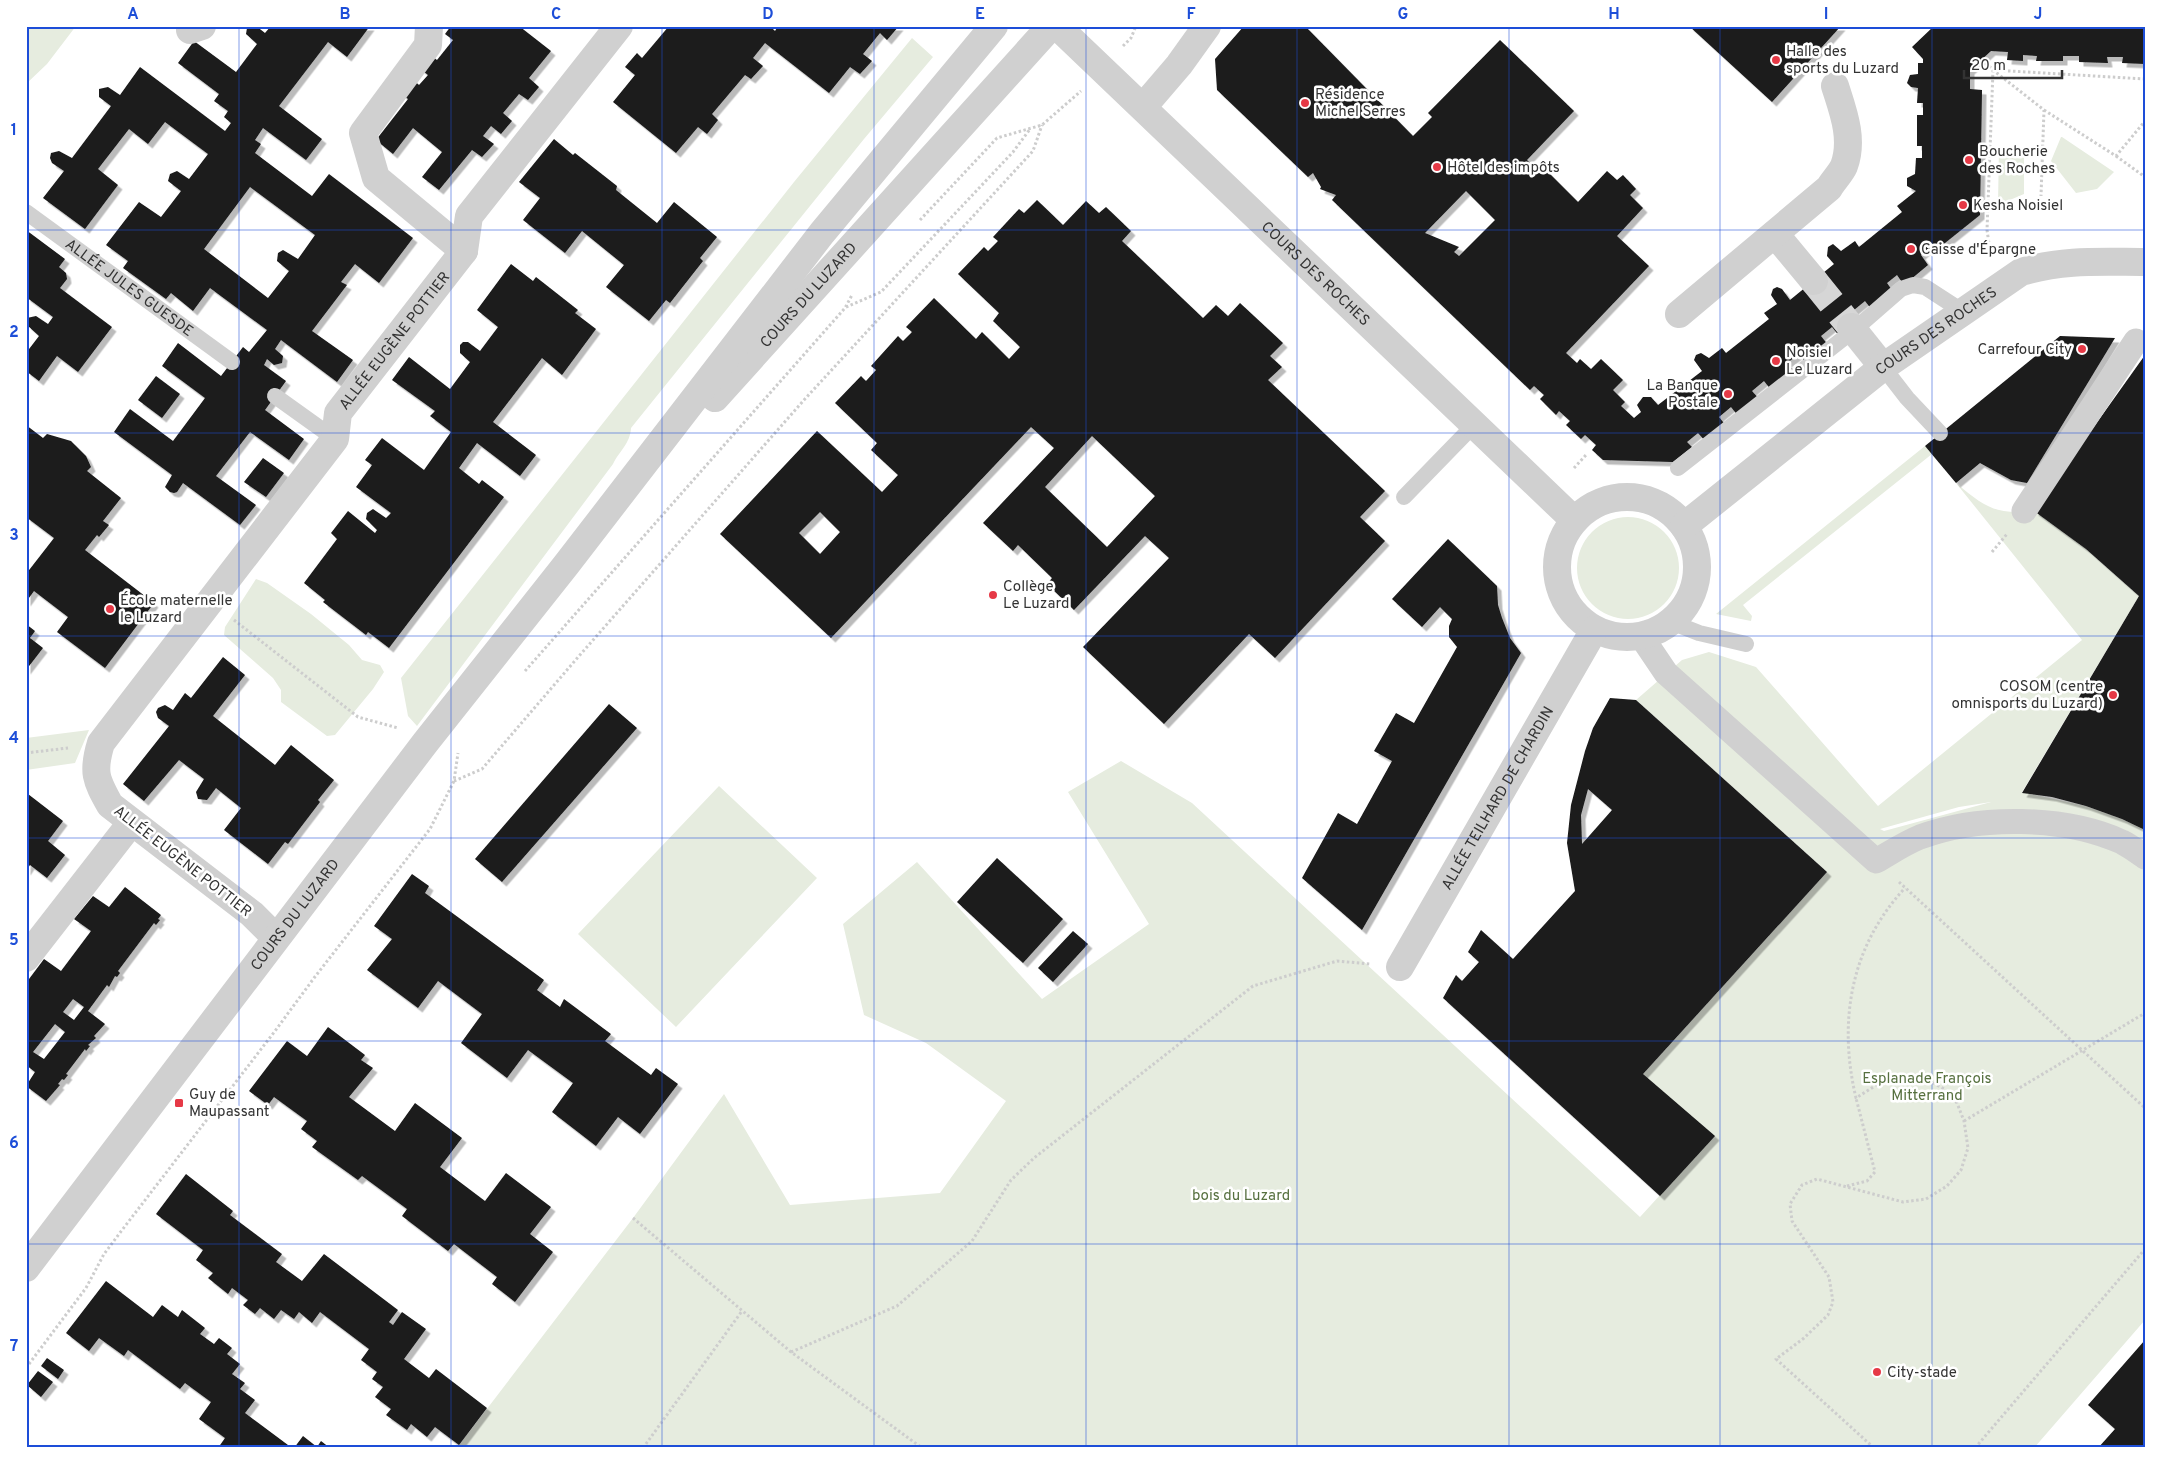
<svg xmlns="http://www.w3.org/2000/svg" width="2171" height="1474" viewBox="0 0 2171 1474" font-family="Overpass,sans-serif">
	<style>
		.green { fill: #e6ecdf; fill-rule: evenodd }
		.building { fill: #1a1a1a; fill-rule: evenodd; filter: url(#shadow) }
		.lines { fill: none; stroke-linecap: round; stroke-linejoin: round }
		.minor-tunnel { stroke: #d6d6d6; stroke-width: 28; stroke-dasharray: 28 14; stroke-linecap: butt }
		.path { stroke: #cdcdcd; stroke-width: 3; stroke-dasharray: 2.5 2.5; stroke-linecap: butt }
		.service { stroke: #d0d0d0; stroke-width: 16 }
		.pedestrian { stroke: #d0d0d0; stroke-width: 25 }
		.minor { stroke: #d0d0d0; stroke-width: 28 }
		.grid { fill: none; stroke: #1d4ed8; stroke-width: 1; stroke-opacity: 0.55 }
		.poi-dot { fill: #e63946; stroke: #fff; stroke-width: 2 }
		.labels { text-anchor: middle; stroke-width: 5; stroke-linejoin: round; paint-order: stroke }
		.poi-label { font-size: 15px; fill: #333; stroke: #fff; text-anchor: start }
		.street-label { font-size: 15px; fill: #333; stroke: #fff }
		.park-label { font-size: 15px; fill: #56703f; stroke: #fff }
		.neatline { fill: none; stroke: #1d4ed8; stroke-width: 2 }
		.grid-label { font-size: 16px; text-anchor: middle; font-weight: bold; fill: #1d4ed8 }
	</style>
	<defs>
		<filter id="shadow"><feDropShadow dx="4.5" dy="4.5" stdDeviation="0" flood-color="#0004"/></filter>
	</defs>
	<rect width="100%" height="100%" fill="#fff"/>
	<path class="green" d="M26,26H76L47,64L26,84Z
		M912,38L933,57L864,139L631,428C630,444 620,450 613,464L417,726L408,716L401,678L794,182Z
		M2061,137H2062L2114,172L2097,189L2076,193L2051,161Z
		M1999,146L2024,154V194L1998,205Z
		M1925,446L1932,454L1743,605L1752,616L1751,621L1716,614Z
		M1956,483C1985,507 1995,515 2034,511L2086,549L2139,596L2022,792L2086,806L2122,819L2145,830V1320L2034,1448H457L633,1218L724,1094L790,1205L940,1193L1006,1101L926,1043L864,1015L843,924L917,862L1042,999L1149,924L1068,792L1121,761L1192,803L1640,1217L1714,1136L1643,1074L1827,872L1636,700L1682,660L1709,652L1756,667L1878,806L2082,640ZM1991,802L1884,831L1880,829L1959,807Z
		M1577 568a51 51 0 1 1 102 0a51 51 0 1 1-102 0Z
		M256,579L267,583L311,614L349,645L362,660L380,665L384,672L373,689L335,735L327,736L281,702V690L273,678L224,635L225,627Z
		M89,730L75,763L26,770V738Z
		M719,786L817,878L676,1027L578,934Z"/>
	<path class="building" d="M250,26H256L265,33L271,26H370L347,57L328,42L279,106L322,139L306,160L263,128L255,140L261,144L255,153L312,196L329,174L413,238L379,283L355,264L341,282L347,285L312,331L353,360L337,382L281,340L275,349L283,356L282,363L274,365L267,359L264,365L286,381L265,410L304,439L289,460L250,432L216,476L256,505L240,525L183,483L177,492L174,493L170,492L165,487L172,475L114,432L130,409L173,441L205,398L162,366L178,343L221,376L243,347L249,352L267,330L210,288L193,311L171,293L166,299L123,268L128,261L106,245L139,202L161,217L181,191L168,181L170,174L177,171L189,179L208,154L165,122L148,144L129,129L98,169L118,185L85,229L43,198L64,171L52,163L50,158L51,153L59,151L72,158L111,106L99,97V89L108,87L120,95L140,67L225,131L231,123L224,117L228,111L214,101L219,94L178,63L194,41L236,72L257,44L246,34L247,28ZM250,187L315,235L298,259L283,250L278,253L277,261L289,271L268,298L204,249Z
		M451,26H464L466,28L467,26H519L551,51L529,78L539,87L528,100L519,94L503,113L512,121L501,134L491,126L483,136L494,144L482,157L472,150L439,190L422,177L442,152L413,128L393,154L376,140L408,99L399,92L410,77L419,85L428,75L418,67L429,54L437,60L453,40L445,34Z
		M669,26H770L775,31L778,26H899L887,40L880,33L863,54L872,61L860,74L850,67L829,93L765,43L753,58L763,66L751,79L745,75L712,114L718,120L707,134L698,127L676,153L613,102L635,75L625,67L637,53L642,58Z
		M1244,26H1305L1413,136L1432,117L1428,113L1500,40L1574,111L1527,160L1540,173L1545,169L1578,202L1607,171L1617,180L1623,175L1636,189L1630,195L1643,208L1617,236L1649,266L1566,353L1577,363L1580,359L1591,369L1601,359L1623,380L1613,390L1625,402L1621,406L1634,418L1641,412L1637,405L1643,397H1651L1658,405L1702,371L1694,360L1696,355L1701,353L1709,358L1722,348L1726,353L1769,319L1764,313L1777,304L1771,295L1773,289L1777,287L1782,289L1790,300L1834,264L1827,256L1828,247L1833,244L1841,251L1855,241L1859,247L1902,212L1897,206L1916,191L1907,186V178L1915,174L1916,158H1922V146H1917V115H1923V103H1917L1918,88L1911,87L1907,83L1910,75L1918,74V63H1923V59L1912,47L1934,26H2145V64L2122,63L2123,57H2107L2108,63L2079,62V56H2063V61H2036L2037,56L2023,55V61L2007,60L2008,52L1991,51L1970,70V89L1982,90L1980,215L1935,251L1931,246L1921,255L1928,265L1904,285L1897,275L1887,283L1894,293L1872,310L1865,301L1854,310L1861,319L1840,337L1832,327L1821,336L1828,345L1806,363L1799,354L1787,363L1795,373L1772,391L1764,381L1752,391L1760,400L1739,417L1731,407L1719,417L1727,427L1707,443L1698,433L1687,442L1692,447L1673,462L1603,460L1592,450L1596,445L1585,435L1581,439L1566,425L1570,421L1559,411L1556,415L1540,399L1544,395L1534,386L1530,390L1332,200L1336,195L1320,189L1321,187L1313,173L1308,177L1217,90L1215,59ZM1466,191L1495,220L1459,256L1454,252L1459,247L1425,233Z
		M1689,26H1841L1772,102Z
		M554,139L573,155L575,153L617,186L616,190L657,223L674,202L717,237L700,258L703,261L670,303L666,300L649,321L606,287L624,265L582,231L565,253L523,220L540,198L519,182Z
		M1037,200L1063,225L1086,201L1099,213L1106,207L1131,231L1122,241L1203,318L1216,305L1228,316L1240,303L1283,343L1270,356L1282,367L1268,380L1385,491L1360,517L1385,541L1275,658L1249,634L1164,724L1083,647L1169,558L1145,536L1074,610L1047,584L1052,578L1018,545L1013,551L983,523L1054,448L1031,427L831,638L720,534L817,431L882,492L898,475L871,450L877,443L835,403L861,376L866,381L876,370L871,366L898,336L903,341L912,332L906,327L934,298L976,339L982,332L1009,359L1020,347L993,321L999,313L958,274L984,247L988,251L998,241L993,237L1019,209L1024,213ZM1092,436L1155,496L1107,547L1045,487ZM820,512L840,532L820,554L799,533Z
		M26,230L65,259L59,267L66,273L67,279L60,288L112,327L78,372L57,356L39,381L26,371V353L39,336L27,325V318L36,316L48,324L53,317L26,297Z
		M511,264L533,281L536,277L578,310L575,313L596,329L562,375L542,358L493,422L536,455L520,476L477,443L459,468L479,484L482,480L504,497L389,648L368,632L366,635L323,602L325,600L304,583L337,539L331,533L348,511L375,533L377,530L366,519L367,513L373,509L386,518L391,513L356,487L372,465L365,460L382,438L424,470L451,432L430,416L435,411L392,380L409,357L450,389L470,362L460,353V345L463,342H468L480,351L498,327L477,310Z
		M2060,336L2115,338L2027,483L2011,480L1980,463L1956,483L1925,446Z
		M2145,355V830L2122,819L2086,806L2052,797L2022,793L2139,596L2086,549L2034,511Z
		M156,376L180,394L162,418L138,400Z
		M26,425L43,438L47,434L71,441L86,456L91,467L87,471L121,498L103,521L109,525L99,537L97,535L85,550L154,603L105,668L57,632L68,617L34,591L26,602V574L54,538L26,517Z
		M263,458L284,473L266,497L244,482Z
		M1448,539L1497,586L1498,605L1502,618L1510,638L1521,653L1362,930L1302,878L1338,813L1357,824L1392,761L1374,751L1396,713L1414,723L1457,647L1449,637V626L1452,619L1440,607L1422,627L1392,599Z
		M26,624L35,631L30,638L43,648L26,670Z
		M223,657L245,675L213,716L275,765L291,745L334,780L318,800L320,802L288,844L285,842L268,864L224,830L241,808L216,788L207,800L198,799L196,792L204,779L179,760L144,801L123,784L169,726L158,718L156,712L158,708L165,705L173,710L185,693L191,698Z
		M1610,698L1636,700L1827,872L1643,1074L1715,1136L1660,1196L1443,998L1456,975L1462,981L1479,962L1468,952L1481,930L1513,959L1575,891L1567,843L1571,805L1585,751L1593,728ZM1588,789L1612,810L1582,844L1581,815Z
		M609,704L637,728L502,882L475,859Z
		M28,794L63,821L48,841L65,855L47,878L30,865L26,871Z
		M997,858L1063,919L1023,963L957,902Z
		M412,874L429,886L425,893L544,980L537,990L560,1007L564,999L611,1034L605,1041L651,1075L656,1068L678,1084L640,1134L618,1117L596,1146L552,1112L573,1083L528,1050L507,1078L461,1043L482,1014L438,981L418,1008L367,970L392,939L374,926Z
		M125,887L161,915L158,919L160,920L156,925L154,923L118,971L120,973L117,977L115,976L109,987L107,985L88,1011L105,1024L94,1036L96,1038L88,1045L90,1046L86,1051L85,1049L66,1074L68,1075L64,1080L62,1079L58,1084L60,1085L46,1101L26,1086L35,1072L26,1065V983L44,959L61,971L91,931L74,919L93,896L109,907ZM73,999L84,1007L74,1020L63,1012ZM55,1024L65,1032L44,1059L33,1052Z
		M1073,931L1088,944L1053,982L1038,968Z
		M328,1027L365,1055L361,1060L373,1068L349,1097L395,1131L415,1103L462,1138L440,1167L485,1201L506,1173L551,1207L530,1234L553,1252L515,1302L492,1284L497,1277L454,1244L448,1251L402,1216L407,1209L362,1176L358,1180L312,1147L317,1141L301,1129L307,1121L274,1097L268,1105L249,1091L287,1041L307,1056Z
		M186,1174L233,1211L230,1215L282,1254L276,1262L302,1281L324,1254L398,1310L389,1322L393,1325L402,1312L426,1329L404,1359L429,1378L436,1369L487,1408L459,1445L435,1427L427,1437L411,1424L407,1430L386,1415L391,1409L375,1397L383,1387L372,1379L377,1372L361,1360L369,1349L320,1312L312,1323L299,1312L294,1319L281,1310L274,1319L260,1308L255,1314L243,1305L248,1300L232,1288L228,1294L208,1278L213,1273L196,1260L203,1250L156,1214Z
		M106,1281L153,1317L162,1305L178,1317L182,1310L205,1328L200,1334L214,1344L219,1338L232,1348L227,1354L240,1364L232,1374L245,1383L240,1389L255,1400L245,1413L292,1448H218L225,1438L199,1419L211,1402L185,1383L180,1389L128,1350L124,1356L99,1338L89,1351L66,1333Z
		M2145,1340V1448H2098L2115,1429L2088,1405Z
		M47,1358L64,1370L58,1379L41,1366Z
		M38,1371L53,1382L41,1397L27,1385Z
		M303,1436L317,1447L321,1441L330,1448H294Z"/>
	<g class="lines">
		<path class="minor-tunnel" d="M1814,281L1851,327"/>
		<path class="path" d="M1123,46L1131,38L1136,26
			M1982,59L1993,70L2044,110L2041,196
			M1993,70L2145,79
			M2044,110L2116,156L2145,121
			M2116,156L2145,177
			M920,220L997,138L1042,125L1081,91
			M1991,257L1987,230L1993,70
			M846,307L881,292L1013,152L1030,129
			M1574,468L1586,455
			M1992,552L2007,534
			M234,620L358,717L398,728
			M525,671L845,308L852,295
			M26,753L68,748
			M454,781L482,769L579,656L804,400L1033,151L1042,125
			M1899,882L2145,1108
			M1964,1121L2145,1013
			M1847,1186L1867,1181L1875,1172L1856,1098
			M633,1218L791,1352L922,1448
			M791,1352L897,1306L972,1241L1011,1180L1034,1158L1253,986L1337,961L1370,964
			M26,1368L86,1288L104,1254L119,1234L275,1031L314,978L430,829L454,781L458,753
			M643,1448L742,1311
			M1874,1448L1776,1359L1804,1338L1828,1315L1833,1302L1829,1277L1792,1221L1790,1204L1802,1185L1817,1179L1903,1202L1926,1199L1947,1186L1961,1170L1968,1148L1964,1121L1957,1103L1944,1089L1926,1079L1900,1078L1878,1084L1856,1098C1838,1022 1850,947 1905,888
			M1975,1448L2145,1249"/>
		<g class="service">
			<path id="s1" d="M26,212L232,362"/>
			<path d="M1883,367L1907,398L1940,433"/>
			<path d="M275,396L335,439"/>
			<path d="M1678,468L1854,330L1901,289L1913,285L1925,287L1962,311"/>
			<path d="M1404,497L1474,425"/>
			<path d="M1671,622L1699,633L1746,644"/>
		</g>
		<path class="pedestrian" d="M2024,511L2136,341
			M1641,636L1666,673L1876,861C1890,853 1905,843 1920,837C1979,815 2065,816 2122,842C2130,846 2138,852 2145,857"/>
		<g class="minor">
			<path d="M429,26L428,45L363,133L376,178L464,251"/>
			<path id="s2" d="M1057,26L1574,520"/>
			<path d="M190,30L202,26"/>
			<path d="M1143,107L1179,65L1207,26"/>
			<path d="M1775,234L1814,281"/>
			<path d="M1679,314L1829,188C1833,181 1841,173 1844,166C1854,139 1843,111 1835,86"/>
			<path d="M1851,327L1883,367"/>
			<path id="s3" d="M715,398L1051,26"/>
			<circle cx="1627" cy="567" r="70"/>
			<path id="s4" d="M1684,526L1883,367L2021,272C2063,259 2102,262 2145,262"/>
			<path id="s5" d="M276,938L252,914L110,805C96,780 92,772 101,743L335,439L338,413L464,251L469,216L619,26"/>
			<path d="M26,958L131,823"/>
			<path id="s6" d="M1400,967L1594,630"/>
			<path id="s7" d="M26,1268L425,743L566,565L822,233L994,26"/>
		</g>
	</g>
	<path class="grid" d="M239,26V1448M451,26V1448M662,26V1448M874,26V1448M1086,26V1448M1297,26V1448M1509,26V1448M1720,26V1448M1932,26V1448M26,230H2145M26,433H2145M26,636H2145M26,838H2145M26,1041H2145M26,1244H2145"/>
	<g class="poi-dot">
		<circle cx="1776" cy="60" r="5"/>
		<circle cx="1305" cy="103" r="5"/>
		<circle cx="1969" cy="160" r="5"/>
		<circle cx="1437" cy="167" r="5"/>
		<circle cx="1963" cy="205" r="5"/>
		<circle cx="1911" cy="249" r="5"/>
		<circle cx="2082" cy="349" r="5"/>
		<circle cx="1776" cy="361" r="5"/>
		<circle cx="1728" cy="394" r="5"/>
		<circle cx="993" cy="595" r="5"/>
		<circle cx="110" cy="609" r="5"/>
		<circle cx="2113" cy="695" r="5"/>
		<rect x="174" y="1098" width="10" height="10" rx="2.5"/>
		<circle cx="1877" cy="1372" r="5"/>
	</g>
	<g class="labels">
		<g class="poi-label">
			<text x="1786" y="56">Halle des<tspan x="1786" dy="17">sports du Luzard</tspan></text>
			<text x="1315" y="99">Résidence<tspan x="1315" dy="17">Michel Serres</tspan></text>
			<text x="1979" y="156">Boucherie<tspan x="1979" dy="17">des Roches</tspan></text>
			<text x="1447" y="172">Hôtel des impôts</text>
			<text x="1973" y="210">Kesha Noisiel</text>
			<text x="1921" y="254">Caisse d'Épargne</text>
			<text x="2072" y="354" text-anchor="end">Carrefour City</text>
			<text x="1786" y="357">Noisiel<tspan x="1786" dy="17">Le Luzard</tspan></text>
			<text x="1718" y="390" text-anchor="end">La Banque<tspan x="1718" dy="17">Postale</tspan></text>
			<text x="1003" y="591">Collège<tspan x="1003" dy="17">Le Luzard</tspan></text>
			<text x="120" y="605">École maternelle<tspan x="120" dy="17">le Luzard</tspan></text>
			<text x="2103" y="691" text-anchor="end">COSOM (centre<tspan x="2103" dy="17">omnisports du Luzard)</tspan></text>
			<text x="189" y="1099">Guy de<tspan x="189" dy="17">Maupassant</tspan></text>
			<text x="1887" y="1377">City-stade</text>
		</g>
		<g class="street-label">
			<text dy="5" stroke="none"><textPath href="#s2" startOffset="358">COURS DES ROCHES</textPath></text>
			<text dy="5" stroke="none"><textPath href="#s1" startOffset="128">ALLÉE JULES GUESDE</textPath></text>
			<text dy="5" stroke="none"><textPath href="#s3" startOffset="139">COURS DU LUZARD</textPath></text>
			<text dy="5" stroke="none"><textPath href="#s4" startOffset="319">COURS DES ROCHES</textPath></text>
			<text dy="5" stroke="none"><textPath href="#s5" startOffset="780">ALLÉE EUGÈNE POTTIER</textPath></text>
			<text dy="5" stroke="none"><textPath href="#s6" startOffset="195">ALLÉE TEILHARD DE CHARDIN</textPath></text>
			<text transform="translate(183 861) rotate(38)" y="5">ALLÉE EUGÈNE POTTIER</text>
			<text dy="5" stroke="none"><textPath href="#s7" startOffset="444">COURS DU LUZARD</textPath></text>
		</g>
		<g class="park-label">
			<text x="1927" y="1083">Esplanade François<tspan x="1927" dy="17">Mitterrand</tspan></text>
			<text x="1241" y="1200">bois du Luzard</text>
		</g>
	</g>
	<rect width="2171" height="1474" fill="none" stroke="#ffffff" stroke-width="55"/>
	<path d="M1964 70v8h98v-8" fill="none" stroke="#333333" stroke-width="2.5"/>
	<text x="1971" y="70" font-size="15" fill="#333333" stroke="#ffffff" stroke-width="4" paint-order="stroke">20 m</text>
	<rect x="28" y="28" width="2116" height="1418" class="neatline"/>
	<g class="grid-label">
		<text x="133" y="19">A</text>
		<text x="345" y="19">B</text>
		<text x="556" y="19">C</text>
		<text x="768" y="19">D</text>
		<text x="980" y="19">E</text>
		<text x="1191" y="19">F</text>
		<text x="1403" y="19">G</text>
		<text x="1614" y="19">H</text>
		<text x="1826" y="19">I</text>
		<text x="2038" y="19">J</text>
		<text x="14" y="135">1</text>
		<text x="14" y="337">2</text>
		<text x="14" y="540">3</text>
		<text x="14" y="743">4</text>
		<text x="14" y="945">5</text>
		<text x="14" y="1148">6</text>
		<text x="14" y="1351">7</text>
	</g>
</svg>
